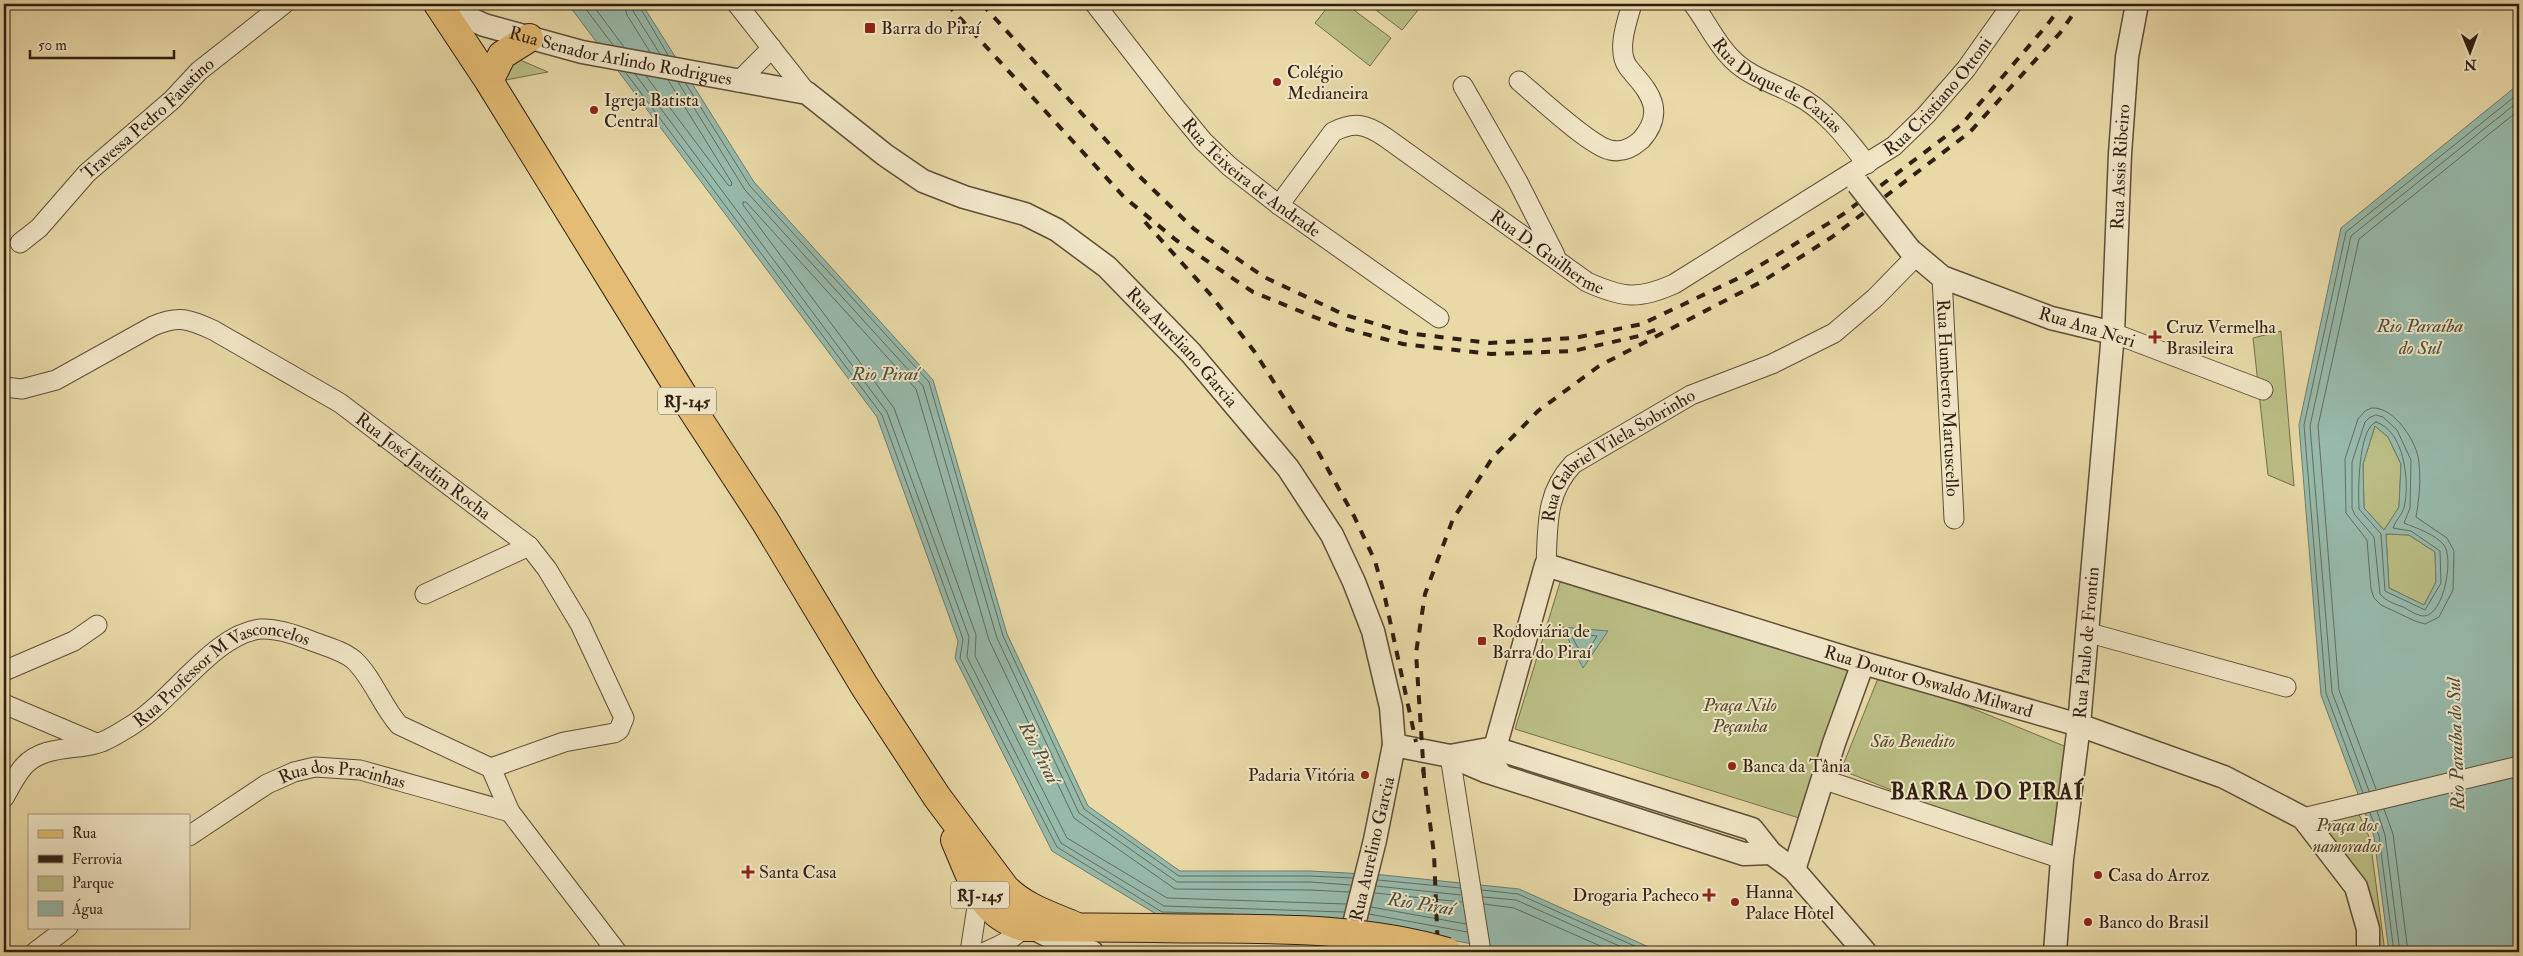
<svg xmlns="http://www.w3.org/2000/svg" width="2523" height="956" viewBox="0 0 2523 956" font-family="'IM FELL Double Pica',serif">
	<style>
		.green { fill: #babe84; stroke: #746e4b }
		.water { fill: #97baab; stroke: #6d7c6e; fill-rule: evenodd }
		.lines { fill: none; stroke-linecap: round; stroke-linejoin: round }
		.shore { stroke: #636c5e; stroke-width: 1 }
		.minor-casing { stroke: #5d4e37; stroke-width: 21 }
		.tertiary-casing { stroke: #5d4e37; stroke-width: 25 }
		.primary-casing { stroke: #2f1f12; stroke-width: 30 }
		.minor { stroke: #f0e6c6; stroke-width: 19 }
		.tertiary { stroke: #f0e6c6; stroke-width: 22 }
		.primary { stroke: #e4bc74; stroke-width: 28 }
		.rail { stroke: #2f1f12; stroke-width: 4; stroke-dasharray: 9 9; stroke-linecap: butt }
		.tertiary-bridge-casing { stroke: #5d4e37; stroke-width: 25; stroke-linecap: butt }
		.primary-bridge-casing { stroke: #2f1f12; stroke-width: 30; stroke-linecap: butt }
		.tertiary-bridge { stroke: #f0e6c6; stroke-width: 22 }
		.primary-bridge { stroke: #e4bc74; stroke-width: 28 }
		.poi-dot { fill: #8f2418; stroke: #f0e6c6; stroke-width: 2 }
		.labels { text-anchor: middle; stroke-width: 4; stroke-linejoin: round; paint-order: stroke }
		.shield { fill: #f0e6c6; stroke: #695b48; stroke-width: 1 }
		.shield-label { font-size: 16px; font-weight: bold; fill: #2f1f12 }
		.poi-label { font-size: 18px; fill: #2f1f12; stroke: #f0e6c6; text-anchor: start }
		.street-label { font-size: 18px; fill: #2f1f12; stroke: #f0e6c6 }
		.park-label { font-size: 18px; font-style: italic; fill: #52472e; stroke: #f0e6c6 }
		.water-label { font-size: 19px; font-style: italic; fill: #4e4e40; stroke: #f0e6c6 }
		.district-label { font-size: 22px; font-weight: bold; letter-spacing: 1px; fill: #2f1f12; stroke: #f0e6c6 }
	</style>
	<rect width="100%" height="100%" fill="#e8d9a7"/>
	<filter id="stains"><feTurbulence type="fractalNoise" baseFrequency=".004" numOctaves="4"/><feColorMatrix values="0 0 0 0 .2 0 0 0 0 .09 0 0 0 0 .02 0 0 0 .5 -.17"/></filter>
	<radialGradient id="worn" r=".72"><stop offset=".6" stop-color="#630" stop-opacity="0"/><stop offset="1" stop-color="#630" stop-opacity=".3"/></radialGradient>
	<path class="green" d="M1330,4H1346L1391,38L1370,66L1315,23Z
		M1368,4H1423L1402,30Z
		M513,57L548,72L495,82Z
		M2281,331L2294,486L2268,475L2253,338Z
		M2375,426L2388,437L2401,464L2399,507L2384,530L2364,508L2363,464Z
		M2386,534L2409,535L2435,552L2436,582L2424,605L2389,588Z
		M1562,576L1858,668L1799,818L1515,729Z
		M1881,671L2074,750L2060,857L1841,770Z
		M2358,812L2370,839L2385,952H2376L2318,824Z"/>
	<path class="water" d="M568,4H642L754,182L933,380L1007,634L1088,806L1180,871H1310L1383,875L1519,889L1660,952H1504L1496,948L1364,925L1161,917L1052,851L955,658L958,641L877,417Z
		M2519,84V952H2389L2374,837L2321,695L2299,425L2341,228ZM2375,426L2388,437L2401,464L2399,507L2384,530L2364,508L2363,464ZM2386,534L2409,535L2435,552L2436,582L2424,605L2389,588Z
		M1562,627L1608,631L1583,668Z"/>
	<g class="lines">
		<path class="shore" d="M582,4L613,45
			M592,4L624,47
			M624,4L627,15L650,52
			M632,4L633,11L660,54
			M638,4L668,55
			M626,73L882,415L963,639L960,658L1057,847L1162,912L1233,914
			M635,74L887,412L969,637L967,657L1061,843L1164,906L1344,912
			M646,76L728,185L731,186L732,183L668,80
			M678,82L745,190L923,386L997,638L1079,813L1177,882H1310L1351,885
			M686,84L750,186L929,382L1003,636L1084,809L1179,876H1310L1353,878
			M2372,408C2394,406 2418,443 2419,463C2421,480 2419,500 2416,517L2447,538L2454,551L2453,590L2439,617L2425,624L2415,621L2381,605L2374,598L2371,589L2367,540L2346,513L2345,459L2358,419L2365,411Z
			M2376,415L2383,417L2397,430L2411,460L2410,508L2404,523C2416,528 2435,534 2444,545C2454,558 2444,615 2424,616C2417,616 2409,610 2403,607C2395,604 2386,601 2380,594L2374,537L2355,515L2352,508V462L2365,422L2369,418Z
			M2376,422C2405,431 2410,483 2404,508C2402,515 2395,521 2393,528L2411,531L2440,551L2441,583L2425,610L2385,591L2381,534L2359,509C2358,492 2358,428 2376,422Z
			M1575,633L1597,636L1585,656L1582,655L1572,637Z
			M2376,789L2339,690L2318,426L2359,239L2519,110
			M2369,791L2332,692L2310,426L2351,236L2519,101
			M2363,793L2326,693L2304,425L2346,232L2519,93
			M2384,809L2393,834L2408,952
			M2377,811L2385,835L2400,952
			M2370,813L2379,836L2394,952
			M1378,880L1460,888
			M1376,886L1461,895
			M1482,890L1518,894L1648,952
			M1375,893L1462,902
			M1483,897L1516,900L1633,952
			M1346,904L1167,898L1067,838L975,656L976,635L894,408L743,205V202H746L916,389L989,640L1074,818L1175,889L1310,890L1349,892
			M1484,904L1514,908L1614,952
			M1371,907L1466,924
			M1369,914L1467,932"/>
		<g class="minor-casing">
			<g id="minor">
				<path d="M737,4L807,93"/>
				<path id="s1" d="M1095,4L1175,107L1203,141L1229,166L1279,205L1439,318"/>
				<path id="s2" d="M1693,4C1707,22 1716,44 1733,60C1750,77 1775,84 1796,95C1825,109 1848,140 1867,164"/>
				<path d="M1519,81C1537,96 1590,146 1610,150C1622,153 1632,148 1641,140C1650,130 1656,119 1653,105C1649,89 1637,79 1628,67C1616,51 1627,21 1632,4"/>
				<path d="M738,82L772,48"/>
				<path d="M1463,86L1518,182L1555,255"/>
				<path id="s3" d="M1279,205L1333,132C1354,121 1366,124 1385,137L1587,282C1623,298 1638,300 1674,284L1894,146L1926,115L1966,69L2012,4"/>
				<path id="s4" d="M20,243L39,228L87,173L172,100L199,71L284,4"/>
				<path id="s5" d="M1942,277L1954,519"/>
				<path d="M2113,333L2263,390"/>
				<path id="s6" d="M4,387L22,389L56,380L153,326C179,315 189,319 213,330L340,403L529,546L547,569L580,624L624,718L619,730L614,733L564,742L491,768"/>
				<path id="s7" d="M1546,565C1548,526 1545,494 1573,464L1691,395L1772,364L1834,333L1875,298L1916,256"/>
				<path d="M425,594L529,546"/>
				<path d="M2086,632L2286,687"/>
				<path d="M4,671L74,641L97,625"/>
				<path d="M4,704L96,743"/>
				<path d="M1450,756L1481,952"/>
				<path d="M1822,779L2062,859"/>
				<path id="s8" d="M4,798C10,787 16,775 24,766C42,746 72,750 95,744C106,742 119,733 129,727C171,703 214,633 261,629C277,628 294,634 309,640C324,646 342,650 354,660C373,678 382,706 399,725L491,768L510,812L617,952"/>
				<path d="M2303,818L2519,766"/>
				<path id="s9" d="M189,836L267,784L294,772L315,767L360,770L510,812"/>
				<path d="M35,952L68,927"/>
				<path d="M970,952L979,894L983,888"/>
				<path d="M985,952C1000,946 1022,935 1028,919"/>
			</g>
		</g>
		<g class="tertiary-casing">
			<g id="tertiary">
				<path id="s10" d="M439,4L484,25L582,52L807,93L885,155L923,181L964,197L1025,214L1057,230L1107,267L1191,353L1288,468L1332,535L1354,582L1373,631L1391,707L1394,745L1375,840L1347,952"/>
				<path d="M1910,250L1942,277L2051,318L2113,333"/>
				<path d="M1394,745L1450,756L1485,771L1744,854L1771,853"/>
				<path d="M1450,756L1494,748L1752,829L1771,853L1794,870L1865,952"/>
				<path id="s11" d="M1502,776L1494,766L1493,755L1546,565L1863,663L2079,725L2224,777L2303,818L2356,887L2368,929V952"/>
				<path d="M1794,870L1834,743L1863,663"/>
				<path d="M1031,927L1062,943L1092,952"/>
				<path id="s12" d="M2055,952L2062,859L2079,725L2113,333L2120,154L2127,57L2137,4"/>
			</g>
		</g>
		<g class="primary-casing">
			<path id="primary" d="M438,4L489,81L684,397L765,521L865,687L937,797L1005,888C1025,908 1049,915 1075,926
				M489,81L502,55L529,38
				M955,840C972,878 980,915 1024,927L1155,928"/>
		</g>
		<use href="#minor" class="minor"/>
		<use href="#tertiary" class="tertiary"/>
		<use href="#primary" class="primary"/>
		<path class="rail" d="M947,4L1124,197L1176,240L1253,292L1339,327L1403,344L1491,354L1573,351L1639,336L1660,328
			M982,4L1135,172L1194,229L1264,277L1345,315L1407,333L1490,343L1574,338L1642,324L1743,276L1842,215L1962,124L2047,25L2063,4
			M1145,222L1210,294L1254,351L1316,448L1354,516L1375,561L1384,593L1416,742
			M1423,769L1434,854L1438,952
			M1424,776L1416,653L1425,594L1453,519L1493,457L1538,411L1599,366L1763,281L1832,237L1970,132L2060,33L2080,4"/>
		<g class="tertiary-bridge-casing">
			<path id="tertiary-bridge" d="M1858,184L1910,250"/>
		</g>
		<g class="primary-bridge-casing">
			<path id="primary-bridge" d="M1155,928C1253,930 1353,924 1447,952"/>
		</g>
		<use href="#tertiary-bridge" class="tertiary-bridge"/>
		<use href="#primary-bridge" class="primary-bridge"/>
	</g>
	<g class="poi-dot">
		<rect x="864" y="22" width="12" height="12" rx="2.5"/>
		<circle cx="1277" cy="82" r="5"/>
		<circle cx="594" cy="110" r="5"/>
		<path d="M2152.5 329.5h5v5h5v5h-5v5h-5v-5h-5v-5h5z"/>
		<rect x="1477" y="636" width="10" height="10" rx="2.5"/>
		<circle cx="1732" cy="766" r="5"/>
		<circle cx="1365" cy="775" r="5"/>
		<path d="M745.5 864.5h5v5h5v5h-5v5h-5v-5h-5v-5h5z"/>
		<circle cx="2098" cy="875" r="5"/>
		<path d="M1706.5 887.5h5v5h5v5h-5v5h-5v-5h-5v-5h5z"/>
		<circle cx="1735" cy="902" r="5"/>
		<circle cx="2088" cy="922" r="5"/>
	</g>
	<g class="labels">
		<g class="shield">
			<rect x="658" y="387.5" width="58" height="27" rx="4"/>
			<rect x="951" y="881.5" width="58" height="27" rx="4"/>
		</g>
		<g class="shield-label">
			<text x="687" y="407">RJ-145</text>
			<text x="980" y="901">RJ-145</text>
		</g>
		<g class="poi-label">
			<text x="881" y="34">Barra do Piraí</text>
			<text x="1287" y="78">Colégio<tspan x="1287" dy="21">Medianeira</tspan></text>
			<text x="604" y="106">Igreja Batista<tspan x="604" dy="21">Central</tspan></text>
			<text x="2166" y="333">Cruz Vermelha<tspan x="2166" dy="21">Brasileira</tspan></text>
			<text x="1492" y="637">Rodoviária de<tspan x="1492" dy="21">Barra do Piraí</tspan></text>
			<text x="1742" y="772">Banca da Tânia</text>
			<text x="1355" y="781" text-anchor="end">Padaria Vitória</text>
			<text x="759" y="878">Santa Casa</text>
			<text x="2108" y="881">Casa do Arroz</text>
			<text x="1745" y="898">Hanna<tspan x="1745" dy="21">Palace Hotel</tspan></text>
			<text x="1699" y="901" text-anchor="end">Drogaria Pacheco</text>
			<text x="2098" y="928">Banco do Brasil</text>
		</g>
		<g class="street-label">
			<text dy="6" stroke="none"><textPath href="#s10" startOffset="190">Rua Senador Arlindo Rodrigues</textPath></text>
			<text dy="6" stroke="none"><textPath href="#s2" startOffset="120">Rua Duque de Caxias</textPath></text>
			<text dy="6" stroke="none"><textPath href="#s3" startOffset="812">Rua Cristiano Ottoni</textPath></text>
			<text dy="6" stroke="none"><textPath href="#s4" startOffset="179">Travessa Pedro Faustino</textPath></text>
			<text dy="6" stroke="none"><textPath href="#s12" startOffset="788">Rua Assis Ribeiro</textPath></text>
			<text dy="6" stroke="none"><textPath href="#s1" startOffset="235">Rua Teixeira de Andrade</textPath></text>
			<text dy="6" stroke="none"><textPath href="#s3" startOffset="346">Rua D. Guilherme</textPath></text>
			<text transform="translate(2087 327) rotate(17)" y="6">Rua Ana Neri</text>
			<text dy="6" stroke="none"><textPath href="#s10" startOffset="841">Rua Aureliano Garcia</textPath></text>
			<text dy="6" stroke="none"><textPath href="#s5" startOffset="121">Rua Humberto Martuscello</textPath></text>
			<text dy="6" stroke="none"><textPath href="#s7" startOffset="145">Rua Gabriel Vilela Sobrinho</textPath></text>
			<text dy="6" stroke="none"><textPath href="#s6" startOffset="478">Rua José Jardim Rocha</textPath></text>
			<text dy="6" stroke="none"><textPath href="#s12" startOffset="311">Rua Paulo de Frontin</textPath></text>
			<text dy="6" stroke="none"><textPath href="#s11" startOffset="621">Rua Doutor Oswaldo Milward</textPath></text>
			<text dy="6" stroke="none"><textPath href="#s8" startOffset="264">Rua Professor M Vasconcelos</textPath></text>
			<text dy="6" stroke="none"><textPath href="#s9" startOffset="172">Rua dos Pracinhas</textPath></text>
			<text transform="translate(1372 849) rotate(-77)" y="6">Rua Aurelino Garcia</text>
		</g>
		<g class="park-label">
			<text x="1740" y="711">Praça Nilo<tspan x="1740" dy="21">Peçanha</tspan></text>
			<text x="1913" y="747">São Benedito</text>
			<text x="2347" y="831">Praça dos<tspan x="2347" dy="21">namorados</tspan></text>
		</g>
		<g class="water-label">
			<text x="2420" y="332">Rio Paraíba<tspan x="2420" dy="22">do Sul</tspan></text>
			<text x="885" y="380">Rio Piraí</text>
			<text transform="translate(2455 744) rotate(-92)" y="7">Rio Paraíba do Sul</text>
			<text transform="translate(1040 752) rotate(63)" y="7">Rio Piraí</text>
			<text transform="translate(1421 903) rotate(9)" y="7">Rio Piraí</text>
		</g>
		<g class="district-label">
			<text x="1987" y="799">BARRA DO PIRAÍ</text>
		</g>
	</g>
	<rect width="2523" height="956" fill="none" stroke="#e8d9a7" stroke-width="20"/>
	<rect x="5" y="5" width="2513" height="946" fill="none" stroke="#2f1f12" stroke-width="2.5"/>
	<rect x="10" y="10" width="2503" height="936" fill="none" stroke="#2f1f12"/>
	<rect x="28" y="814" width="162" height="115" fill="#f0e6c6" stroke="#a3967e"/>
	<rect x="38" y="830" width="25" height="8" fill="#e4bc74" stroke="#a3967e"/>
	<text x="72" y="838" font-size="15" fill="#2f1f12">Rua</text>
	<rect x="38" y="855" width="25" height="8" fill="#2f1f12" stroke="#a3967e"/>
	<text x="72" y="864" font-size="15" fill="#2f1f12">Ferrovia</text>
	<rect x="38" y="876" width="25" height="15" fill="#babe84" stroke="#a3967e"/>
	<text x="72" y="888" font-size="15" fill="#2f1f12">Parque</text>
	<rect x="38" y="901" width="25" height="15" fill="#97baab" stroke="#a3967e"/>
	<text x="72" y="914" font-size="15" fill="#2f1f12">Água</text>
	<g transform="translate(2470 52) rotate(179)" stroke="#f0e6c6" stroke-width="4" paint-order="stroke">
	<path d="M0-4L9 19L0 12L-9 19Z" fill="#2f1f12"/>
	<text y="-8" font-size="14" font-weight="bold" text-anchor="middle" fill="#2f1f12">N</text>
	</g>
	<path d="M30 50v8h144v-8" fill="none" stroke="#2f1f12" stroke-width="2.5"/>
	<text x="38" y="50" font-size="15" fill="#2f1f12" stroke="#f0e6c6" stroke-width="4" paint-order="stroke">50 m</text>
	<rect width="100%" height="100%" filter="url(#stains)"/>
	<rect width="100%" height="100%" fill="url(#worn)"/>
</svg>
